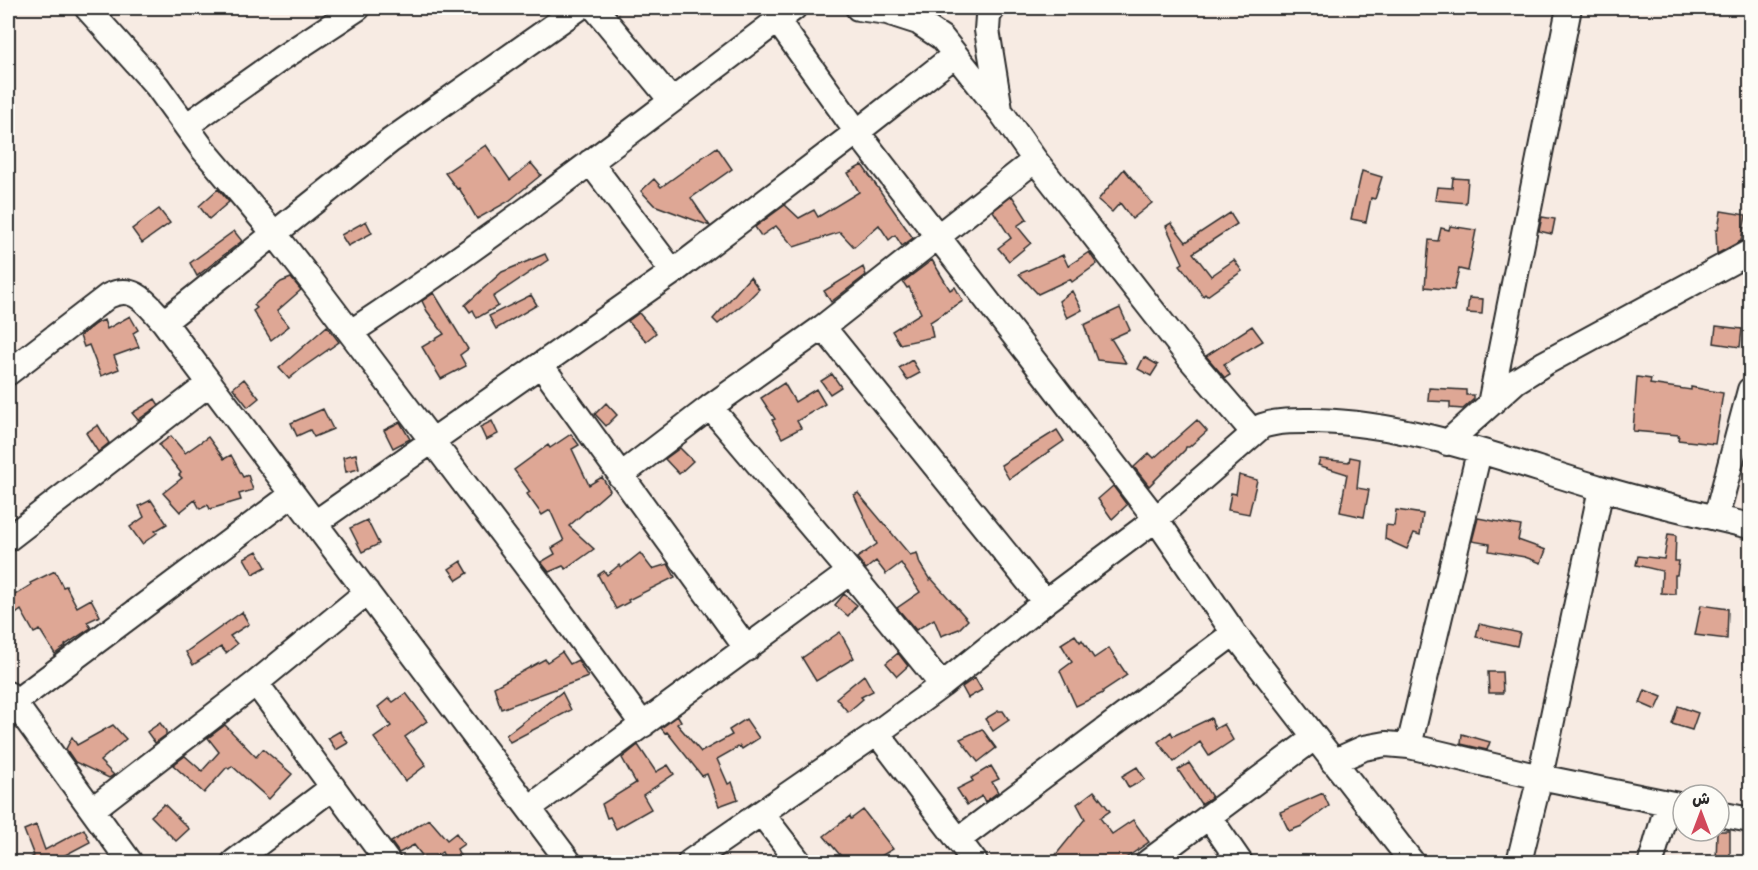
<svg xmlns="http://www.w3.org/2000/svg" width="1758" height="870" viewBox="0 0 1758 870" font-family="'Balsamiq Sans','Playpen Sans Arabic',sans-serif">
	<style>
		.building { fill: #dea795; stroke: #2b2b2b; stroke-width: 1.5 }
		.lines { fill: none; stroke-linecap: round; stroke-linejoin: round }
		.minor-casing { stroke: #2b2b2b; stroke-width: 28 }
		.minor { stroke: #fdfcf7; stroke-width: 24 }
	</style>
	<rect width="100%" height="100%" fill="#f7ebe3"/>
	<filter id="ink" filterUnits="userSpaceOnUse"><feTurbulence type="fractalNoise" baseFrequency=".0167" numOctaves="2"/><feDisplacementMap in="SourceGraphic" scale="12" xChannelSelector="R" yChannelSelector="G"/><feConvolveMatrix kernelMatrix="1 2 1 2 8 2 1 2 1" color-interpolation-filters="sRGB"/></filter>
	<g filter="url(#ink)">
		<path class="building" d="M486,145L510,180L531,163L541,175L509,201L477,219L459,188L457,189L445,173Z
			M717,147L732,169L691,198L710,226L654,205L641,191L654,179L661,187Z
			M862,165L913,238L902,246L895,235L889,240L879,225L854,247L840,232L794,247L776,226L761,236L755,227L785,205L799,218L814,210L818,217L859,192L848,173Z
			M1124,169L1152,203L1132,219L1120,203L1112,212L1098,200Z
			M1362,171L1382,177L1375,199L1371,198L1366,222L1351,219Z
			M1453,178L1468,179L1466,203L1435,200L1437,187L1452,188Z
			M218,189L229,202L209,219L199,206Z
			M1012,196L1027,219L1017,226L1031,243L1009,261L998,248L1011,238L993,211Z
			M159,209L170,223L142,243L132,229Z
			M1721,211L1746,215L1741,241L1717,254L1716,230H1718Z
			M1230,213L1237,224L1193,253L1211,276L1234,260L1242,271L1207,296L1205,294L1203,296L1180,265L1183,263L1166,226L1171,223L1186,242Z
			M1542,217L1555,219L1552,234L1539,231Z
			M366,221L372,233L348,246L341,235Z
			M1450,226L1476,230L1468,271L1459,269L1454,290L1425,287L1429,240L1438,241L1441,228L1449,230Z
			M234,231L242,241L197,276L190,263Z
			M1089,252L1097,264L1072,282L1070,279L1038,294L1019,274L1063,255L1068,266Z
			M545,254L548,260L493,297L498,306L477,318L473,310L470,312L465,305L502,272Z
			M932,260L950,290L955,287L963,301L930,322L933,337L900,344L892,331L921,313L909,287L907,288L903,282Z
			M863,267L866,275L831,302L824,291Z
			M750,277L759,289L748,300L718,324L713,319Z
			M291,278L301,290L277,311L289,326L271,340L253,311L257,308L254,305L281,282Z
			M1072,291L1082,310L1067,318L1059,301Z
			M434,293L468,349L460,355L466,366L441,379L422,347L444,334L427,311L422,301Z
			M531,295L537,305L496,329L489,316Z
			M1469,298L1483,299L1482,314L1467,313Z
			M1120,308L1130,330L1110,339L1112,340L1126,363L1097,360L1084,325Z
			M639,313L656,333L646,341L628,321Z
			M130,316L138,330L133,333L139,347L114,356L119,369L101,376L89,345L84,347L80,336L95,324L104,320L107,329Z
			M327,326L339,342L302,368L289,379L279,368Z
			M1252,326L1263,341L1224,364L1230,375L1225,378L1206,356Z
			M1716,326L1742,329L1740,347L1714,343Z
			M1144,357L1158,365L1151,376L1138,369Z
			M912,360L920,373L907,380L899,368Z
			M832,374L841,387L830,394L821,381Z
			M1637,377L1651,379L1650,384L1691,390V387L1723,393L1715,444L1678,440L1679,435L1633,431Z
			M244,379L259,398L248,407L233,388Z
			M784,383L795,402L816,389L825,404L797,421L801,428L782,438L772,420L775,419L761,398Z
			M1429,388L1466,390V395H1474V399L1463,409L1450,408V402L1428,401Z
			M155,399L159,405L138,420L132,413Z
			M606,403L617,415L606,426L595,414Z
			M323,409L333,429L314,437L310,430L297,436L291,423Z
			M1197,420L1207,431L1189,447H1186L1185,450L1149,486L1134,467L1149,453L1154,458Z
			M492,421L498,434L486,440L480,427Z
			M400,422L410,439L393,448L384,430Z
			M98,425L109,443L98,452L86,433Z
			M1057,430L1064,441L1009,479L1001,465Z
			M571,434L579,445L572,449L589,485L602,477L610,490L569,526L594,549L566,569L563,566L549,572L541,562L555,554L552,548L564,541L550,510L542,515L527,494L530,492L514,470L548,445L550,448Z
			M171,436L185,453L208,437L224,459L231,455L243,477L248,475L253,490L239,494L241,500L210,509L208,505L200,509L195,500L180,512L163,493L182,478L179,475L181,473L159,445Z
			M680,448L693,461L679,474L665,459Z
			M356,454L359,469L346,472L343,457Z
			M1350,457L1360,459L1357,488L1369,490L1364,517L1340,512L1347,474L1318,465L1320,459L1349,462Z
			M1239,475L1257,480L1249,514L1228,510L1231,493L1236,494Z
			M1113,486L1127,505L1112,519L1098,499Z
			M858,493L910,555L917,553L920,564L930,580L931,578L968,620L959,629L941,636L934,619L916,630L897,608L920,592L901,563L886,574L876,561L866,569L857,558L877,544L854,495Z
			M151,500L167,524L155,531L157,533L142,544L130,527L144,517L139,506Z
			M1396,510L1423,514L1420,535L1414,533L1407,549L1385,539L1386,525L1394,526Z
			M1478,518L1521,526L1518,540L1546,550L1541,563L1525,557L1489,551L1490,544L1472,541Z
			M367,520L379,544L362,552L350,528Z
			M1668,534L1676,535L1675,561H1679L1677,575H1675V594L1661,593L1662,571L1636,565L1638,556L1664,559Z
			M257,551L266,567L253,574L244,558Z
			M640,553L652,569L668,564L675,577L628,600L629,602L616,609L598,575L604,571L607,575L619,565L621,568Z
			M461,561L468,573L457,580L449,569Z
			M55,571L63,587L66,586L77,607L91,599L100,616L87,622L91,628L65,645L66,646L55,654L40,630L34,633L21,610L8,620V599L31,585L30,583Z
			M844,594L857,605L848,616L835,605Z
			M1701,605L1728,609L1727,639L1695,635Z
			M242,612L249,624L230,636L237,644L226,653L221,647L193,665L186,652Z
			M1479,624L1520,633L1517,646L1476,637Z
			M840,632L854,658L816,681L802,658Z
			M1075,635L1080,642L1082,640L1094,658L1109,648L1127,675L1103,691V693L1076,706L1060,671L1072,662L1061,644Z
			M562,652L570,664L578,660L588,677L501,709L494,687L545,659L547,662Z
			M898,653L908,666L897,676L886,663Z
			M1488,672H1502L1503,693H1489Z
			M864,675L873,691L861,697L863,699L848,712L836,698Z
			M975,678L982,690L968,698L962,687Z
			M1645,690L1662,697L1656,710L1640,703Z
			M562,692L571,710L510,742L506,735Z
			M406,693L427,721L405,737L426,765L405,781L374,738L391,726L378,707L389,698L393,702Z
			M1678,706L1698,713L1692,730L1672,724Z
			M998,711H1003L1009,720L993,731L985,719Z
			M678,716L681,721L677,724L701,752L732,735L729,730L746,719L759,738L742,749L740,746L717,759L728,784L732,782L738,799L719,806L707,774L702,776L667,732L665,733L661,728Z
			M1211,718L1215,729L1224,724L1233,740L1209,756L1200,742L1174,762L1158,742L1171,732L1173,736Z
			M160,723L166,731V735L155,743L147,732Z
			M113,725L126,739L100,761L114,775L109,778L75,762L66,749L72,737L77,745Z
			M225,725L256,757L263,749L292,774L269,799L232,766L229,769L227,767L204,793L173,765L185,756L202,771L219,752L208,738Z
			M982,729L996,748L978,762L960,739Z
			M340,731L348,743L336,750L328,738Z
			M1462,734L1490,742L1487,750L1461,744Z
			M638,745L656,772L668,765L674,774L643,795L651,809L616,829L610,817L607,818L602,804L636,783L622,758Z
			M1189,763L1212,797L1201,804L1178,770Z
			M991,766L999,779L992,782L998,792L985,802L982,796L967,805L957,789L973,781L971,778Z
			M1137,767L1145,779L1129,788L1122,776Z
			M1094,791L1110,811L1100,818L1112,834L1133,820L1149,842L1120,862H1050L1085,819L1077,804Z
			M1323,793L1329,806L1302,826L1289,831L1280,812Z
			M164,804L189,829L176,841L151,816Z
			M863,810L893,849L871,862H846L824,836L850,816L851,819Z
			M429,819L447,840L456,833L464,844L457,849L463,862H447L442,852L427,862L414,845L399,853L391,842Z
			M36,825L45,850L84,829L90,842L52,862H23L34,856L24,830Z
			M1717,831H1730V862H1716Z"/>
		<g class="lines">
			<g class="minor-casing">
				<path id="minor" d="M87,8L157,86L202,148L274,233L313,283L540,584L643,725
					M595,8L671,100
					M858,8L887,12L918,22L942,38L1001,112L1035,160L1192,361L1253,432
					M993,8L988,16L987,30L1000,110
					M777,20L857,132L1156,519L1234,633L1412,862
					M186,126L282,58L358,8
					M590,162L673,272
					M164,322L390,141L579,8
					M823,327L1045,602
					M351,332C504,232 648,118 794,8
					M541,365L747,649
					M8,373L108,296C135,283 147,304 164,322L569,862
					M1490,404L1569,8
					M710,407L850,572L942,685
					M1447,443L1516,381L1545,363L1750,252
					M620,476L710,407L823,327L1035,160
					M1716,518L1750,390
					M315,523L673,272L857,132L955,55
					M8,539L210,383
					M256,683L388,862
					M8,694L130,862
					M14,703L293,494
					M877,733L975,862
					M1409,746L1479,452
					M1333,762L1364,748L1386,744L1409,746L1540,777L1683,806
					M529,808L850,572
					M93,809L256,683L367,592
					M762,814L799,862
					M1719,814L1750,820
					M1209,817L1240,862
					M958,840L1234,633
					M234,862L333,787
					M690,862L877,733L942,685L1045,602L1156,519L1262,426C1279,420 1298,421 1316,421C1413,423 1508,461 1600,488C1649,503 1700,514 1750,526
					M1148,862L1314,738
					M1519,862L1540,777L1601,489
					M1651,862L1668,803"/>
			</g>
			<use href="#minor" class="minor"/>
		</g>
	</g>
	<rect width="1758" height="870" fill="none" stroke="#fdfcf7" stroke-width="30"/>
	<rect x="15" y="15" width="1728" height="840" fill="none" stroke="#2b2b2b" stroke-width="2" filter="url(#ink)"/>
	<g transform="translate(1701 813)"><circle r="28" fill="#fdfcf7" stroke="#a9a8a5" stroke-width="1.5"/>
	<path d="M0-4.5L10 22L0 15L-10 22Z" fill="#d1495b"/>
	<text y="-9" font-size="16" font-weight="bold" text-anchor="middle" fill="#2b2b2b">ش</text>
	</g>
</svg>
